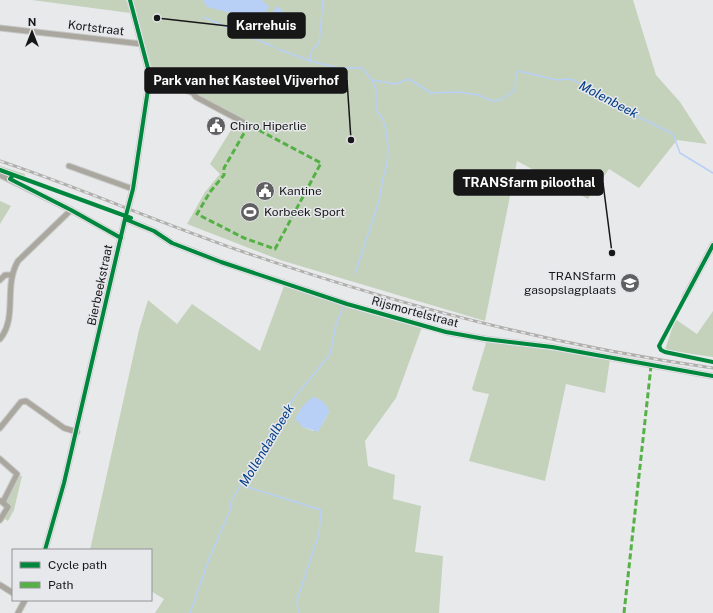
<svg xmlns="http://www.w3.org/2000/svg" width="713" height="613" viewBox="0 0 713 613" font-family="'Public Sans',sans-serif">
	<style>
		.green { fill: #c4d2bc; fill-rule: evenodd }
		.water { fill: #b8d0f6 }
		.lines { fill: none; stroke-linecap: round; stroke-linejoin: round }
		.stream { stroke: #b8d0f6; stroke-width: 1.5 }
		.minor-casing { stroke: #c7c7c8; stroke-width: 7 }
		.minor { stroke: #aaa79e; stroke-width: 5 }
		.rail-casing { stroke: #b1afac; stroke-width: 3 }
		.rail { stroke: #e7e8ec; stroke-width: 1.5; stroke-dasharray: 4.5; stroke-linecap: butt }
		.quiet { stroke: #55b145; stroke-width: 3; stroke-dasharray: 6 3; stroke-linecap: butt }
		.cycleway-casing { stroke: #e7e8ec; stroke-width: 6 }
		.cycleway { stroke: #00873e; stroke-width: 4 }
		.labels { text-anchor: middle; stroke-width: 3; stroke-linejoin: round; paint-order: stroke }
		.street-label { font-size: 12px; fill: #171718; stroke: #e7e8ec }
		.poi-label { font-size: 12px; fill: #171718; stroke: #e7e8ec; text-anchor: start }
		.water-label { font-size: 13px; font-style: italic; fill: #023d86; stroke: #e7e8ec }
		.leader { fill: none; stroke: #171718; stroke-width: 1.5 }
		.callout-dot { fill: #171718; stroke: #e7e8ec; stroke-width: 1.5 }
		.callout { fill: #171718; stroke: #171718; stroke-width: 1.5 }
		.callout-label { font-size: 13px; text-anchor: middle; font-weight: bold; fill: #fff }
	</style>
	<rect width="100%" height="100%" fill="#e8e9eb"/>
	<path class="green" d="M32,0H126L130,13Z
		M133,0H633L656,75L680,102L707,144L677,140L639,188L609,169L588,199L517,161L485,321L280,260L187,224L205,192L220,174L210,164L239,117L154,76Z
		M0,166L25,174L23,184L0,173Z
		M0,201L11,206L0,224Z
		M284,286L422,327L396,398L365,441L368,466L395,475L393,499L421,506L415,552L443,556L439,613H155L164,599L151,591V550H90L139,330L148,300L177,324L192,304L260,351ZM329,412L322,425L313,431L303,427L300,423Z
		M713,311V357L665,350L675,319L697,334Z
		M489,341L610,359L605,393L566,384L545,481L469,461L489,394L474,391L472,389L486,343Z
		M20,476H22L14,510L8,521L3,518L11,505L6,502Z"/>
	<path class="water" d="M203,0H262L269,7L258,25H254L244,16L207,7Z
		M276,7H279L285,14L291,16L298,27L293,33C283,33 278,28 274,20L269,22L266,28L263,26Z
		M312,397C320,398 328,404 329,412L318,432L303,427L295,419L301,408Z"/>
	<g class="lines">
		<path class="stream" d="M203,17L274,47
			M278,49L310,61L339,68H362L372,80L395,84L409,79L431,93L458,92L479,95L492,101L500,100L515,90L516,73L519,71L557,80L571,79L623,106L635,115L673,134L680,153L713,173
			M310,61L312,49L319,44L323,0
			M355,274L379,201L383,178L387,164L388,146L386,131L383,120L376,109V90L372,80
			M241,485L321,510L319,534L297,600L298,613
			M190,613L209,559L230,510L231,502L241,484L259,460L287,407L330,354L336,324L343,307"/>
		<g class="minor-casing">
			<path id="minor" d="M0,28L142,44
				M150,76L193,93L196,97L243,122
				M69,166L133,189
				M0,175L71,210L121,238
				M125,219L154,231L172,243L221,262L347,304L446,332L485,339L552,347L713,376
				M0,280L5,275H11
				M685,297L713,245
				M0,339C18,317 3,287 18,261L71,210
				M0,428L21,402L26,401L64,428L77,432
				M0,459L17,474L3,502
				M0,520L8,507L1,501
				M45,550L64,483L125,219L133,189L150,76L130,0
				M0,585L13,593
				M18,613L25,600"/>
		</g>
		<use href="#minor" class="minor"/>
		<g class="rail-casing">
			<path id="rail" d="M0,161C80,188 158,222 238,250C393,304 551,345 713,368"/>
		</g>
		<use href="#rail" class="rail"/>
		<path class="quiet" d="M251,126L321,163L275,249L244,238L197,214L210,192L224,175V168L247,128Z
			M624,613L651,366"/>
		<g class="cycleway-casing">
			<path id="cycleway" d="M0,170L131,218
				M13,175L10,179L71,210L121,238
				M125,219L154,231L172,243L221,262L347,304L446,332L485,339L552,347L713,376
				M713,245L659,346L661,350L665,352L713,362
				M45,550L64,483L125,219L133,189L150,76L130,0"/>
		</g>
		<use href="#cycleway" class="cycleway"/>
	</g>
	<defs>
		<g id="civic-disc" transform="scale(1)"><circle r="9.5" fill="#606062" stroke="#e7e8ec"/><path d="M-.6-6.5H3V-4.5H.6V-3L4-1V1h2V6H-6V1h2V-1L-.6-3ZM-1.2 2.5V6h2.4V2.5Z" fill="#fff"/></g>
		<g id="stadium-disc" transform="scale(1)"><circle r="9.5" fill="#606062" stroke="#e7e8ec"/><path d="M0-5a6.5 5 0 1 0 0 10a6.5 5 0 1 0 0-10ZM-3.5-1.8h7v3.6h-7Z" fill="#fff"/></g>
		<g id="university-disc" transform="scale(1)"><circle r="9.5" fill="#606062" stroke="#e7e8ec"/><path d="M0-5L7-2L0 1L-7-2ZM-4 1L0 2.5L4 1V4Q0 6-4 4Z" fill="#fff"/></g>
	</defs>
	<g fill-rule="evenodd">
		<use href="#civic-disc" x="216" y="126"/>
		<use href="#civic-disc" x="265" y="191"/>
		<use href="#stadium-disc" x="250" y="212"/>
		<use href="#university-disc" x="630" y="283"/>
	</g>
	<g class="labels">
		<g class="street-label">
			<text transform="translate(96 28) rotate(7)" y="4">Kortstraat</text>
			<text transform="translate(100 285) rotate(-78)" y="4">Bierbeekstraat</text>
			<text transform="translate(415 312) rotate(15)" y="4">Rijsmortelstraat</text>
		</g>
		<g class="poi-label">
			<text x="230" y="130">Chiro Hiperlie</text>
			<text x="279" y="195">Kantine</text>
			<text x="264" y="216">Korbeek Sport</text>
			<text x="616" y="280" text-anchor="end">TRANSfarm<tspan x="616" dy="14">gasopslagplaats</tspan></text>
		</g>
		<g class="water-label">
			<text transform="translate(609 99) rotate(28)" y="5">Molenbeek</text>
			<text transform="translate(266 445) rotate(-59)" y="5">Mollendaalbeek</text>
		</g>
	</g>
	<path class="leader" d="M157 18L228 26M351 140L347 80M612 253L603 183"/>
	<g class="callout-dot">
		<circle cx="157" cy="18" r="4"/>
		<circle cx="351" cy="140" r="4"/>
		<circle cx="612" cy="253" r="4"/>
	</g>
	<g class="callout">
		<rect x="228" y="13" width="77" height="25" rx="4"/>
		<rect x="145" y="68" width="202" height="25" rx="4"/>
		<rect x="454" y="170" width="149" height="25" rx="4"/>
	</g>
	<g class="callout-label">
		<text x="266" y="30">Karrehuis</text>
		<text x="246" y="85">Park van het Kasteel Vijverhof</text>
		<text x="529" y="187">TRANSfarm piloothal</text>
	</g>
	<rect x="12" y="549" width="140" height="52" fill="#e7e8ec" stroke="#949497"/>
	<rect x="20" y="562" width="20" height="6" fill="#00873e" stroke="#949497"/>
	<text x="48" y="569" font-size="12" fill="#171718">Cycle path</text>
	<rect x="20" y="582" width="20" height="6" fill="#55b145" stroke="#949497"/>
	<text x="48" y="589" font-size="12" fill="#171718">Path</text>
	<g transform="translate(32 32)" stroke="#e7e8ec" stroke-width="3" paint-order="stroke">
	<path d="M0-3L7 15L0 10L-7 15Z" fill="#171718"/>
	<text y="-6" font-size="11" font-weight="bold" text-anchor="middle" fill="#171718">N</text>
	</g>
</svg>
